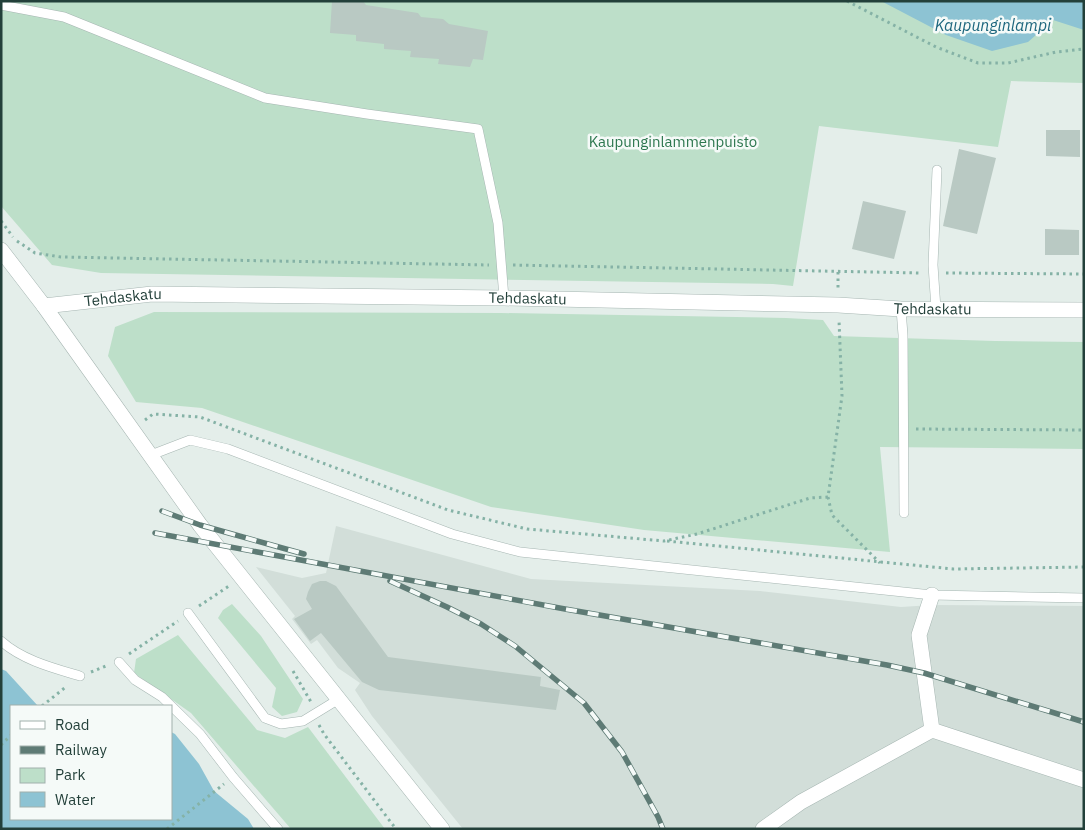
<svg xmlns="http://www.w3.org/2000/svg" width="1085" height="830" viewBox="0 0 1085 830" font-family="'IBM Plex Sans',sans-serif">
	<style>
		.built { fill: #d2ded9 }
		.green { fill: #bddfc9 }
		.water { fill: #8dc3d3 }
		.building { fill: #b9c9c3 }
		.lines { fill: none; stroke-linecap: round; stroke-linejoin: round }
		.service-casing { stroke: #a6b6b2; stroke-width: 10 }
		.minor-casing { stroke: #a6b6b2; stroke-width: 16 }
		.tertiary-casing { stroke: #a6b6b2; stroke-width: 16 }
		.path { stroke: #85b2a6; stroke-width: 3; stroke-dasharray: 2.5 4; stroke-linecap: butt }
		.service { stroke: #fff; stroke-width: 9 }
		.minor { stroke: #fff; stroke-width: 15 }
		.tertiary { stroke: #fff; stroke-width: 15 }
		.rail-casing { stroke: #5e7b75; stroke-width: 5.5 }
		.rail { stroke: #f5faf8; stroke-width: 4; stroke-dasharray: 11; stroke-linecap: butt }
		.labels { text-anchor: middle; stroke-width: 5; stroke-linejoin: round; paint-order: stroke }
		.park-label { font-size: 15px; fill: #2d774f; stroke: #f5faf8 }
		.street-label { font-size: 15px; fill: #23403a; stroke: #f5faf8 }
		.water-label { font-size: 16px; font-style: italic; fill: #1c667d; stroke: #f5faf8 }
	</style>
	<rect width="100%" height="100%" fill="#e4eeea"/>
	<path class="built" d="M336,526L531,579L760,591L901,607L932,605L1084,606V829H463L372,716L355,690L360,683L338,668L317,640L311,644L292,619L295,616L256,567L302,578L326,573Z"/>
	<path class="green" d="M1,1H1084V83L1011,81L998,147L819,126L793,286L773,284L101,273L52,265L1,206Z
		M154,312L501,313L786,318L823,320L834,336L995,341L1084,342V449L880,447L890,552L644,530L491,507L202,408L136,402L108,356L115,327Z
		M232,604L261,636L303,699L297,712L282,716L272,707L276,688L218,618L223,610Z
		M178,635L257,730L285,738L308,727L385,829H291L191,713L134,673L136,659Z"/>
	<path class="water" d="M881,1H1084V30L1053,20L1028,42L992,51L946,35Z
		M1,669L6,671L38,706H11V819H171V732L175,734L199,764L214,791L248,819L254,829H1Z"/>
	<path class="building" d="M332,1H363L366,5L418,13L421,17L443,19L449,24L488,31L483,60L473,59L470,67L438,64L439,59L410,57L411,51L384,49V44L356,41V35L330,33Z
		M1046,130H1080V157L1046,156Z
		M959,149L996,158L977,234L943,226Z
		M863,201L906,211L894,259L852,249Z
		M1045,229L1079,230V255H1045Z
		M320,581H326L336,586L388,657L541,677L540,686L560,690L556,710L379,690L362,682L321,633L310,641L294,619L312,609L306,599L308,592L312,584Z"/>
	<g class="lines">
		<g class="service-casing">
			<path id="service" d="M1,5L64,17L265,98L367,114L478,129L498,223L504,298
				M901,309L903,335L904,513
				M936,309L933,265L937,170
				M151,455L190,440L228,449L452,534L520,552L932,595L1084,598
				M188,613L265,718L281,724L303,721L339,699
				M1,641C22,660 53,668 80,676
				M119,662L135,680L162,697L200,734L233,777L278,829"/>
		</g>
		<g class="minor-casing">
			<path id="minor" d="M44,306L200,525L442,829
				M932,730L1084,780
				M763,829L801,802L932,730L919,635L932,595"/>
		</g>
		<g class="tertiary-casing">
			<g id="tertiary">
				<path id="s1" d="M1,250L44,306L152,294L504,298L838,305L901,309L1084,310"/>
			</g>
		</g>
		<path class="path" d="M847,1L936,47L978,63H1008L1056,52L1084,49
			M1,221L13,237
			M17,241L35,253L61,257L489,265
			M513,265L922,273
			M838,272V289
			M946,273L1084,274
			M145,420L153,414L200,417L448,510L527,529L664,541L697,534L810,498L828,497L842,396L839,320
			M916,429L1084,430
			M828,497L832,515L880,563
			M667,541L953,569L1084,567
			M199,606L229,586
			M129,654L178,621
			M293,671L311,702
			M91,672L106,666
			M42,706L67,686
			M319,725L324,734L396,829
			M1,745L11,735
			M167,829L224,784"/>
		<use href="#service" class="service"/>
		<use href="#minor" class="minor"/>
		<use href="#tertiary" class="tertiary"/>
		<g class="rail-casing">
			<path id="rail" d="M162,511L200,525L304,554
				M155,533L565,609L887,665L924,673L1084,722
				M390,581L447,607L481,624L515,646L584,703L622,752L658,817L663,829"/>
		</g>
		<use href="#rail" class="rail"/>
	</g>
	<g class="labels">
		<g class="park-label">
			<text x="673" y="147">Kaupunginlammenpuisto</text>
		</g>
		<g class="street-label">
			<text dy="5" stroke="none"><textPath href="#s1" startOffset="150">Tehdaskatu</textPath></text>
			<text dy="5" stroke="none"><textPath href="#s1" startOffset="555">Tehdaskatu</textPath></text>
			<text dy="5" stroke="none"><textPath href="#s1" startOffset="960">Tehdaskatu</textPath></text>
		</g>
		<g class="water-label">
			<text x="993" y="31">Kaupunginlampi</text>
		</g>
	</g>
	<rect width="1085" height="830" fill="none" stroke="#23403a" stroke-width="5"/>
	<rect x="10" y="705" width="162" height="115" fill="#f5faf8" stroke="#a1b0ac"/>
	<rect x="20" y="721" width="25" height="8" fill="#ffffff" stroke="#a1b0ac"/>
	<text x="55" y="730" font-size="15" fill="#23403a">Road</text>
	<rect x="20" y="746" width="25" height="8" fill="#5e7b75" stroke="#a1b0ac"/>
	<text x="55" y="755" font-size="15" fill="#23403a">Railway</text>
	<rect x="20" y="768" width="25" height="15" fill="#bddfc9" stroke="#a1b0ac"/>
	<text x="55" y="780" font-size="15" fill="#23403a">Park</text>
	<rect x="20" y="792" width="25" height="15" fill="#8dc3d3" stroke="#a1b0ac"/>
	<text x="55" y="805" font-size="15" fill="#23403a">Water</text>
</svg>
